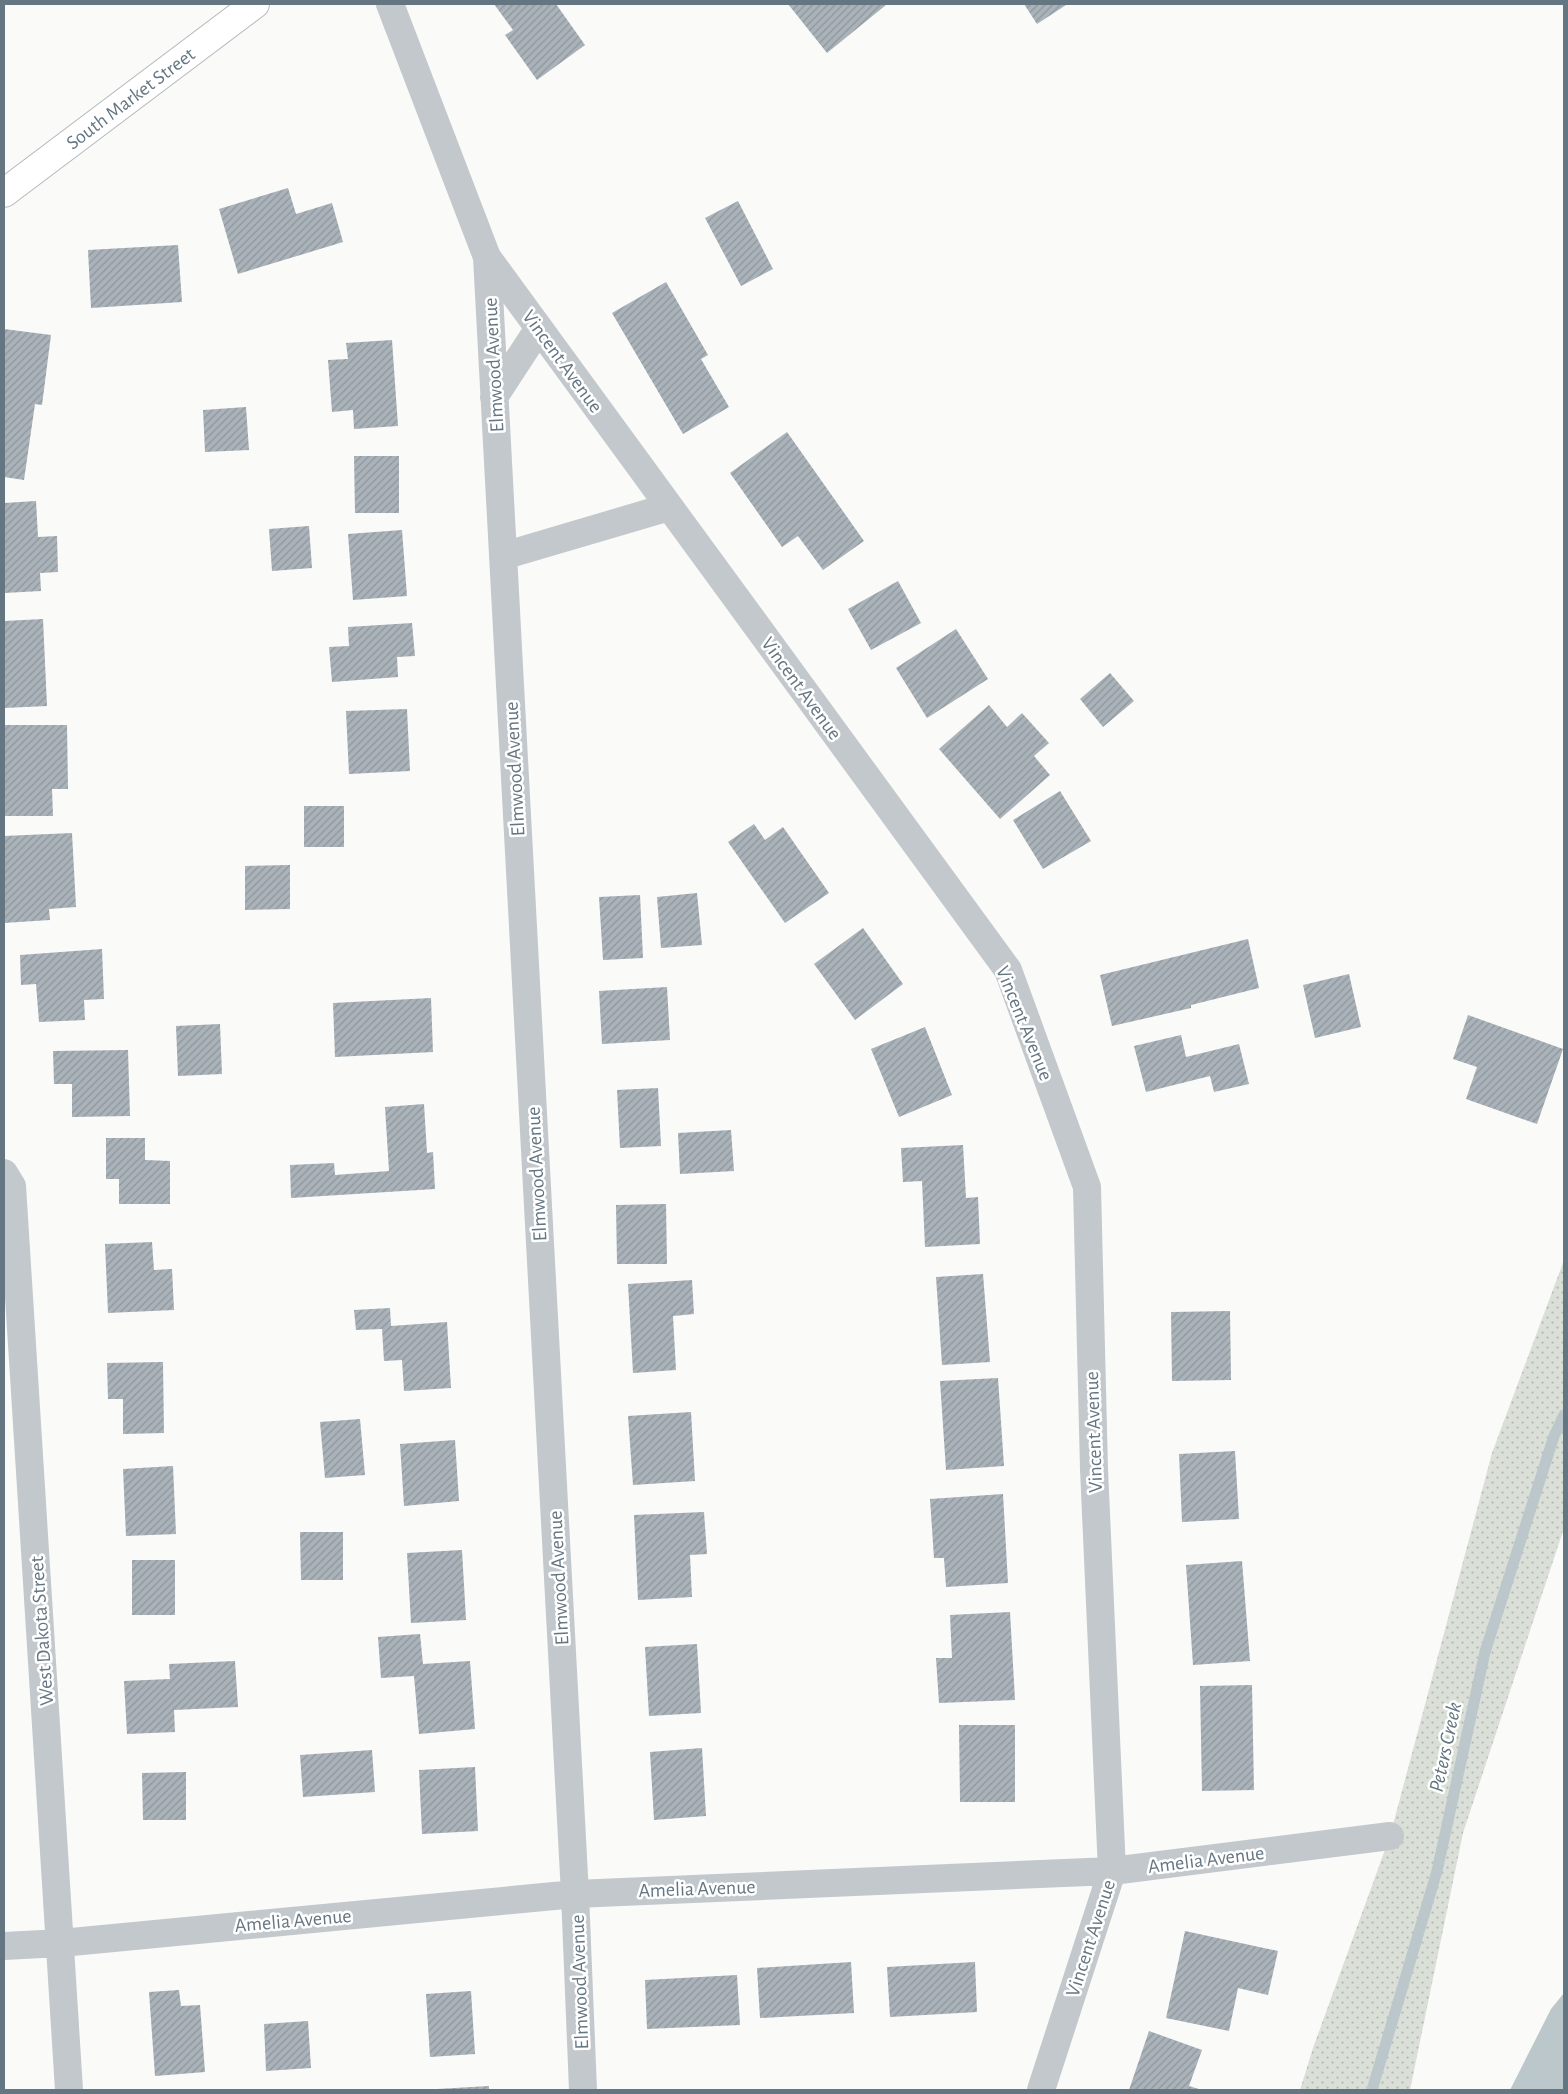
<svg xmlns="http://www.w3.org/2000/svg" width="1568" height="2094" viewBox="0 0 1568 2094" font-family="'Alegreya Sans',sans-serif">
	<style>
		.green { fill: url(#green-dots) }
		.water { fill: #bbc7cb }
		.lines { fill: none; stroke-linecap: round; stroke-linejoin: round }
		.stream { stroke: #bbc7cb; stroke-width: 11 }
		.building { fill: url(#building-hatch) }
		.major-casing { stroke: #b5babe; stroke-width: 30 }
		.minor { stroke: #c3c8cc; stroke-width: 28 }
		.major { stroke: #fff; stroke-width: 28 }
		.labels { text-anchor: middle; stroke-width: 5; stroke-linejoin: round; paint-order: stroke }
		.street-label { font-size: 20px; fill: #657683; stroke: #fff }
		.water-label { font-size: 21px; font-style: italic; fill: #60757c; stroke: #fff }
	</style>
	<defs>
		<pattern id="green-dots" width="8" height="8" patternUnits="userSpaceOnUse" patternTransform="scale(1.25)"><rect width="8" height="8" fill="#dadfd7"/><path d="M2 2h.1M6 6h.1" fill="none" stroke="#b4b9b4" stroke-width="1.8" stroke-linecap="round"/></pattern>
		<pattern id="building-hatch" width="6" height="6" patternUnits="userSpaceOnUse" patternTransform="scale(1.25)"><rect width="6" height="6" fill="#aab3b9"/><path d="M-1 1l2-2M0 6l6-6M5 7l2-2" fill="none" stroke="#8e969c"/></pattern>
	</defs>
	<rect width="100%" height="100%" fill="#fafaf8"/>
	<path class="green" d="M1564,1260V1528L1463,1833L1410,2090H1300L1313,2048L1390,1836L1492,1453Z"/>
	<path class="water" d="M1564,1993V2090H1510L1551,2009Z"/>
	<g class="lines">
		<path class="stream" d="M1372,2090L1437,1871L1485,1652L1554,1436L1564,1415"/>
	</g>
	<path class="building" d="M494,4H556L585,45L537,80L505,35L513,30Z
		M788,4H885L886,5L827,53Z
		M1024,4H1065L1066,5L1037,24Z
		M288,188L296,214L332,203L343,242L238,274L219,209Z
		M738,201L773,269L741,286L705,218Z
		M178,245L182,302L91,308L88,250Z
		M666,282L708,355L701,359L729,407L683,434L612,313Z
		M4,329L51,335L42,405L35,404L24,480L4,477Z
		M392,340L398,426L354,429L353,410L332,412L328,360L348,359L346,343Z
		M246,407L249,450L205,452L203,410Z
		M787,432L864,541L823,570L798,536L782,547L730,473Z
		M354,456H399V513H355Z
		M36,501L38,537L57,536L58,572L40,573L41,591L4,593V503Z
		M309,526L312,568L272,571L269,529Z
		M402,530L407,596L353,600L348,534Z
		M898,581L921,623L871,650L848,609Z
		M43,619L47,706L4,708V621Z
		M412,623L415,656L397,657L398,677L332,682L329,647L349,646L348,627Z
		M956,629L988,679L927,718L896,668Z
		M1110,673L1134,701L1103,727L1080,699Z
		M989,705L1007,727L1022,713L1049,743L1034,756L1050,775L1000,819L939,749Z
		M407,709L410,771L349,774L346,711Z
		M4,725H67L68,789H52L53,816H4Z
		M1060,791L1091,841L1043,869L1013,820Z
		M304,806H344V847H304Z
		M754,824L765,840L783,827L829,893L785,923L728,842Z
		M72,833L76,907L49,909L50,920L4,923V836Z
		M290,865V909L245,910V866Z
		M697,893L702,945L661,948L657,897Z
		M640,895L643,958L603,960L599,897Z
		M863,928L903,984L855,1020L814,964Z
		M1248,939L1259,988L1191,1005V1008L1112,1026L1100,975Z
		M102,949L104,999L84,1000L85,1020L39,1022L36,984L21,985L20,955Z
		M1349,974L1361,1027L1315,1038L1303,985Z
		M667,987L670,1040L602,1044L599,991Z
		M431,998L433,1052L335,1057L333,1003Z
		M1468,1015L1563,1049L1537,1124L1466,1099L1477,1067L1453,1059Z
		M220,1024L222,1074L178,1076L176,1026Z
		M925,1027L952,1095L899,1117L871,1049Z
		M1181,1035L1186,1057L1239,1044L1249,1084L1214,1092L1210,1076L1146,1092L1134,1046Z
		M128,1050L130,1116L72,1117V1084H54L53,1051Z
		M658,1088L661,1146L620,1148L617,1090Z
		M424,1104L427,1153L433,1152L435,1189L291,1198L290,1165L334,1163L335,1175L389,1171L385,1107Z
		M731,1130L734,1171L680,1174L678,1133Z
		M106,1138H145V1160L170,1161V1204H119V1179H106Z
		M963,1145L966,1198L978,1197L980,1244L925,1247L922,1181L903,1182L901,1148Z
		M666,1204L667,1264H617L616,1205Z
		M152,1242L154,1270L172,1269L174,1310L108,1313L105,1244Z
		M983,1274L990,1362L942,1365L936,1277Z
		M692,1280L694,1314L673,1316L676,1370L633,1373L628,1284Z
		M390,1308L391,1326L447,1322L451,1388L404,1391L402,1360L384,1361L382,1329L356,1330L354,1310Z
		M1230,1311L1231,1380L1172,1381L1171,1312Z
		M163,1362L164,1433L123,1434V1399H108L107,1363Z
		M998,1378L1004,1466L946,1470L940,1381Z
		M691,1412L695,1481L633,1485L628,1416Z
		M360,1419L365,1475L325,1478L320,1422Z
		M455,1440L459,1501L404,1506L400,1444Z
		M1235,1451L1239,1519L1182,1522L1179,1454Z
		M173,1466L176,1534L126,1536L123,1469Z
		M1003,1494L1008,1583L946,1587L944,1558H934L930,1499Z
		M704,1512L707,1554L690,1555L692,1597L638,1600L634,1515Z
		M300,1532H343V1580H301Z
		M462,1550L466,1620L411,1623L407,1553Z
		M132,1560H175V1615H132Z
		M1242,1561L1250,1661L1193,1665L1186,1565Z
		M1010,1612L1015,1700L939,1703L936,1658H952L950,1615Z
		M420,1634L423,1664L470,1661L475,1729L419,1734L414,1676L381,1678L378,1637Z
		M697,1644L701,1713L649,1716L645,1647Z
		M235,1661L238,1707L174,1710L175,1732L127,1734L124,1681L170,1679L169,1664Z
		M1252,1685L1254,1790L1202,1791L1200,1686Z
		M959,1725H1015V1802H960Z
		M702,1748L706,1816L654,1820L650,1752Z
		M372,1750L375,1792L303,1797L300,1755Z
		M475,1767L478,1831L422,1834L419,1770Z
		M186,1772V1820H143L142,1773Z
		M1185,1931L1278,1951L1268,1995L1238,1988L1229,2031L1166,2018Z
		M851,1962L854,2013L760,2018L757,1968Z
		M975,1962L977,2012L890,2017L887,1967Z
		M737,1975L740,2025L647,2029L645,1980Z
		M179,1990L181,2006L200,2005L205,2072L155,2076L149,1992Z
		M471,1991L475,2054L430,2057L426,1994Z
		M308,2021L311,2068L266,2071L264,2024Z
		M1149,2031L1202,2050L1189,2086L1202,2090H1129Z
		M489,2086V2090H437V2089Z"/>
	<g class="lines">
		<g class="major-casing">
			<g id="major">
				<path id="s1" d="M4,193L255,4"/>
			</g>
		</g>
		<path class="minor" d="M390,4L487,257L1008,970L1087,1187L1094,1469L1112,1871L1041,2090
			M487,257L575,1894L583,2090
			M494,397L539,328
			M503,556L669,507
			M4,1173L12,1186L69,2090
			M4,1946L61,1943L575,1894L1112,1871L1390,1836"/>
		<use href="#major" class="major"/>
	</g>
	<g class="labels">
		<g class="street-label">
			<text dy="7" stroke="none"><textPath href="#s1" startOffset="158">South Market Street</textPath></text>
			<text transform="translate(563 361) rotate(54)" y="7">Vincent Avenue</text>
			<text transform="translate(493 365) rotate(-93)" y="7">Elmwood Avenue</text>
			<text transform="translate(802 688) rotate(54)" y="7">Vincent Avenue</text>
			<text transform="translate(514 769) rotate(-93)" y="7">Elmwood Avenue</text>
			<text transform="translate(1025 1023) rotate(68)" y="7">Vincent Avenue</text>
			<text transform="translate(536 1174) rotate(-93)" y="7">Elmwood Avenue</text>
			<text transform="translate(1093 1432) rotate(-92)" y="7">Vincent Avenue</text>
			<text transform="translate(558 1578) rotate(-93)" y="7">Elmwood Avenue</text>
			<text transform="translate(41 1631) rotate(-94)" y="7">West Dakota Street</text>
			<text transform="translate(1206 1859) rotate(-7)" y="7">Amelia Avenue</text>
			<text transform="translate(697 1888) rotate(-2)" y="7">Amelia Avenue</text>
			<text transform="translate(293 1920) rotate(-5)" y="7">Amelia Avenue</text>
			<text transform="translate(1090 1938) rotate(-72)" y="7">Vincent Avenue</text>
			<text transform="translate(579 1982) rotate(-92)" y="7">Elmwood Avenue</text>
		</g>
		<g class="water-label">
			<text transform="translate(1445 1747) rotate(-78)" y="7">Peters Creek</text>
		</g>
	</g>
	<rect width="1568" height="2094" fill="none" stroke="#657683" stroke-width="10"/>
</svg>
